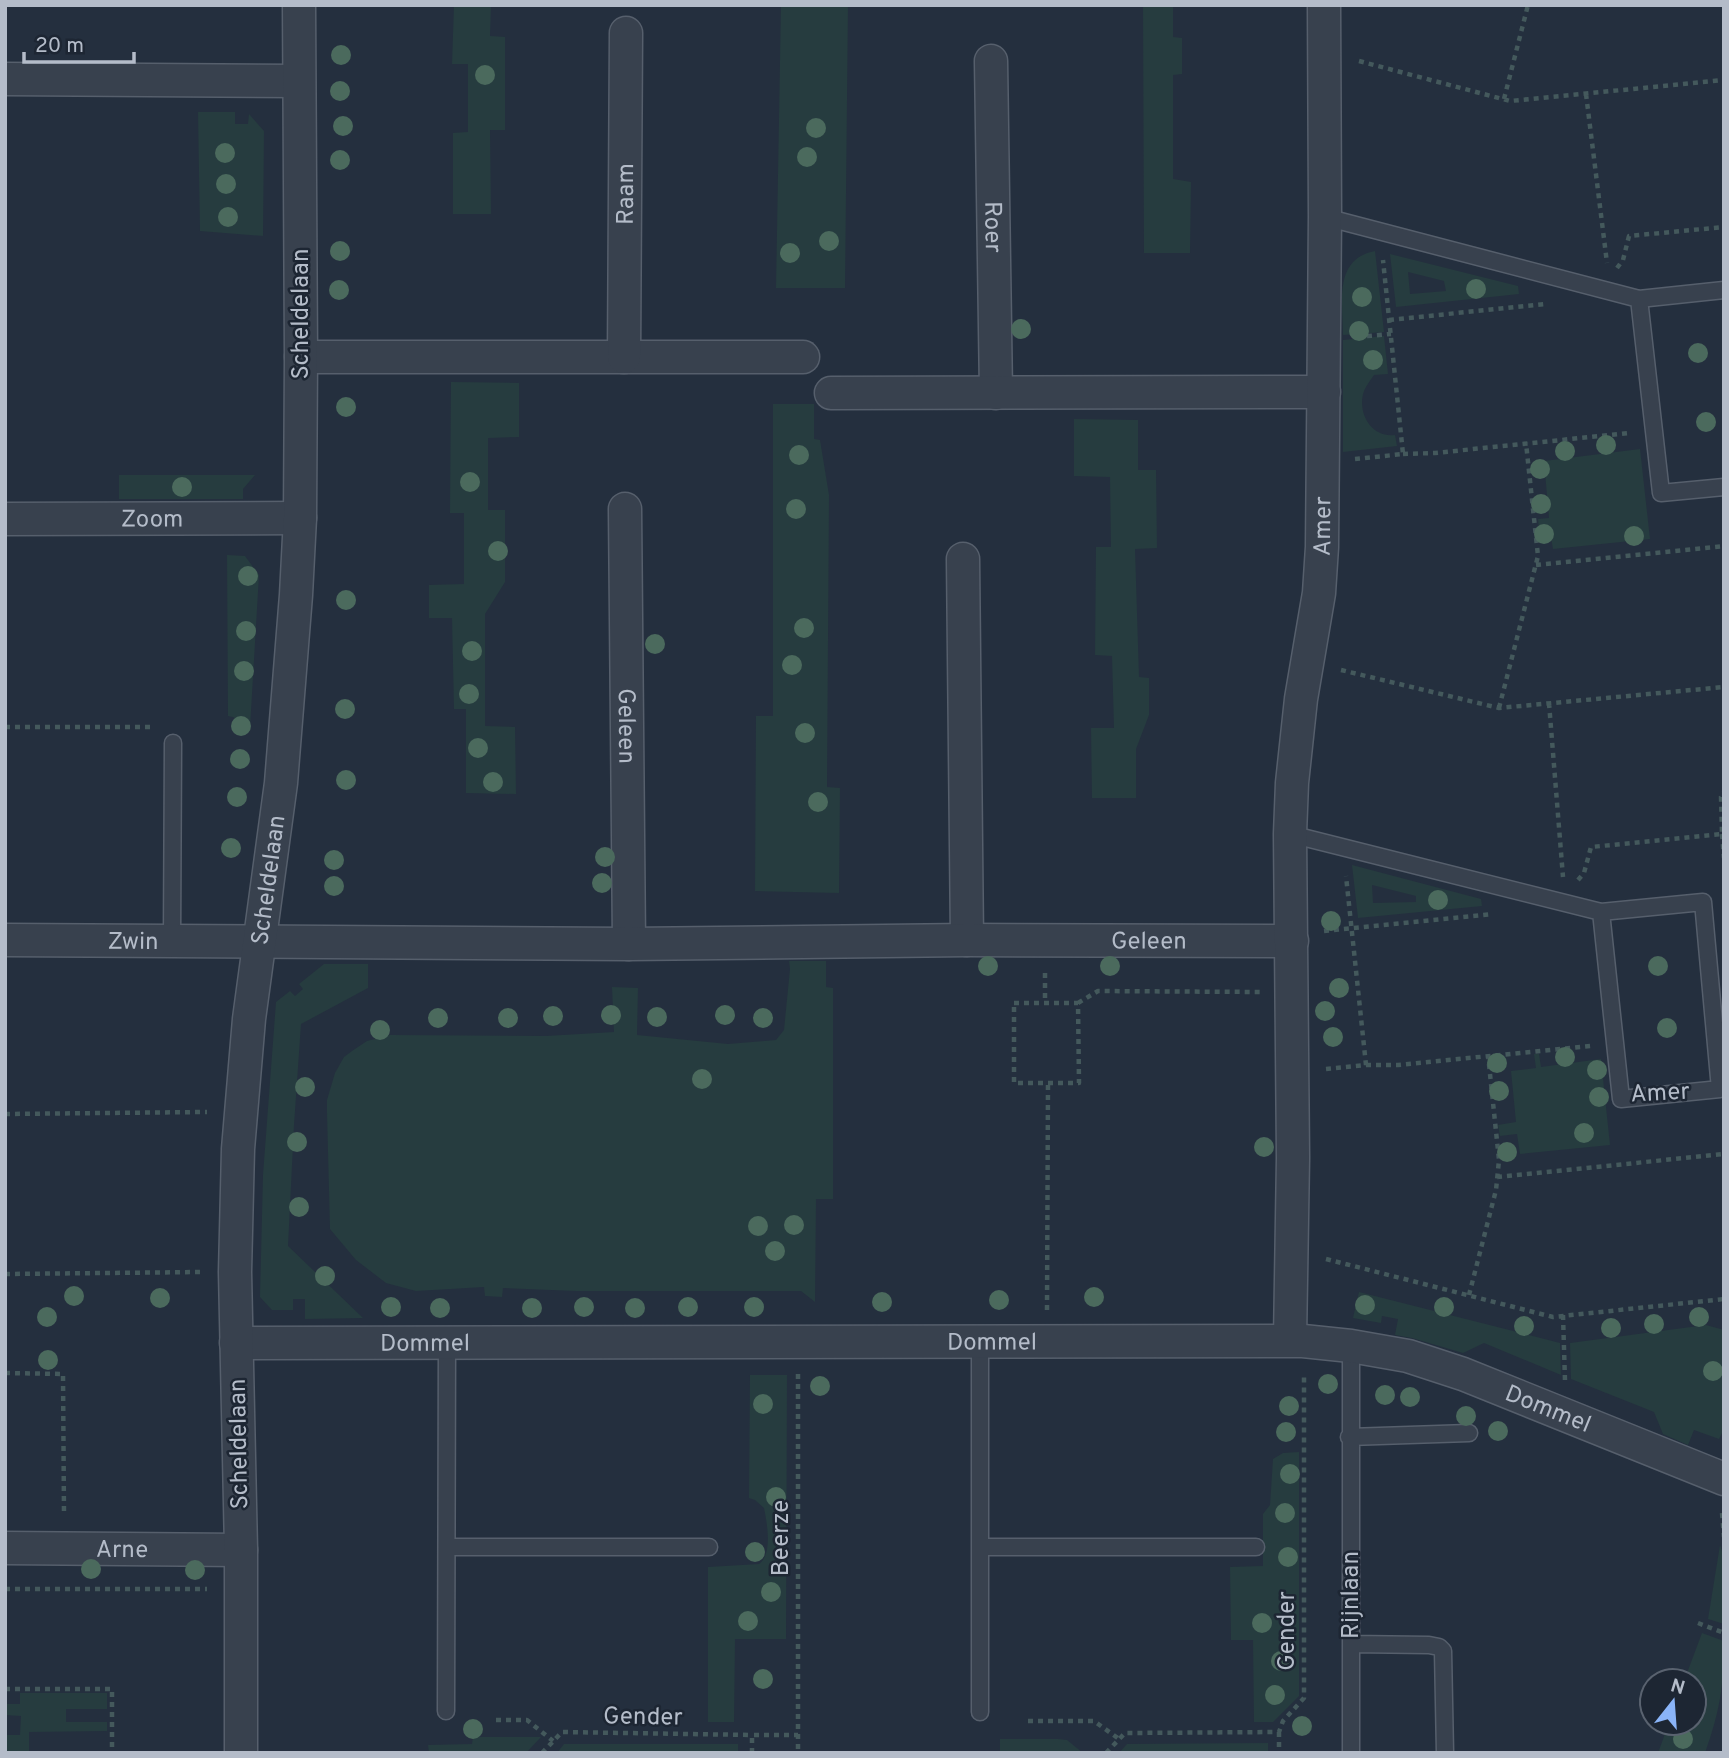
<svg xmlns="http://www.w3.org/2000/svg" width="1729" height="1758" viewBox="0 0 1729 1758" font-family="Overpass,sans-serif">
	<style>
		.green { fill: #263c3f; fill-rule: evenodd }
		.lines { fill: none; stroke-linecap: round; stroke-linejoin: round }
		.lane-casing { stroke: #565f6c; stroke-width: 19 }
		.street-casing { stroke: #565f6c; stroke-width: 35 }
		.path { stroke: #44595c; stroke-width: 4.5; stroke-dasharray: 5 5; stroke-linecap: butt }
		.lane { stroke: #38414e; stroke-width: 16 }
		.street { stroke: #38414e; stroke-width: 32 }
		.tree { fill: #4b6a5d }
		.labels { text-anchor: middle; stroke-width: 5; stroke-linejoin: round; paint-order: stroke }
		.street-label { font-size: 24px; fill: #b4bcc9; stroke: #1d2633 }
	</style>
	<rect width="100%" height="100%" fill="#242f3e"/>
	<path class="green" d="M454,5H491L490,36L505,37V130H490L491,214H453V133L468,132V64H452Z
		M781,5H848L845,288H776Z
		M1143,5H1173V37L1182,38V74L1173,75V179L1191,182L1190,253H1144Z
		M198,112H235V124H248L249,114L264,131L263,236L200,231Z
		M1375,251L1384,332L1343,335C1343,303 1333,259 1375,251Z
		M1390,254L1518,286L1519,294L1396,307ZM1408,272L1444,281L1446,291L1410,294Z
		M1384,336L1388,374L1374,375C1370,381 1365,387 1363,394C1358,416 1373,438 1395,435L1397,446L1343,452V340Z
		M451,382L519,383V437L488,438V510H505V582L485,614V726L515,727L516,794L466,793V709H454L452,618H429V585L464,584V513H450Z
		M773,404H814V439L820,440L829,495L827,787L840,788L839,893L755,891L756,716H773Z
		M1074,419L1138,420V470H1156L1157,548L1135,549L1139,677L1149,678V715L1136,749V798H1092L1091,728H1114L1112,656L1095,655L1096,547H1111L1110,477L1074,476Z
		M1640,449L1650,539L1553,549L1550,531H1539L1538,519L1549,518L1544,461Z
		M119,475H255L243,489V499H119Z
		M227,555L245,556L259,575L250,728L233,717L228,716Z
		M1352,865L1481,899L1482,906L1358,918ZM1372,885L1416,896V902L1373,903Z
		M789,961H826V987L833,988V1199H816L815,1302L801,1291H576L503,1288L502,1297L485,1296L484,1287L416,1291L386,1283L356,1260L330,1229L327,1113V1100L335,1073L344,1057L352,1051L367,1041L390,1035L546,1036L614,1032L612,987L638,988L637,1035L728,1044L776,1040L784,1030L790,969Z
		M324,964H368V988L301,1024L294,1125L288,1246L363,1318L305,1319V1299H293V1310H272L260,1297L263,1175L276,1002L290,991L295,996L303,989L299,984Z
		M1534,1054H1539L1541,1067L1601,1059L1610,1145L1520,1154L1517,1134L1500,1136L1498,1125L1516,1122L1511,1071L1536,1068Z
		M1359,1292L1560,1343L1561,1375L1484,1343L1463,1353L1412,1338L1395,1335L1398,1319L1382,1316L1381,1323L1353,1318Z
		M1706,1325L1724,1330V1429L1719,1439L1694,1430L1688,1445L1663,1434L1654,1412L1571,1379L1570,1343Z
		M750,1375H787L786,1639H735L734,1722H708V1567L759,1564C773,1554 767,1523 764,1508L755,1500L749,1498Z
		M1299,1452V1696L1273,1722H1254L1253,1640H1231L1230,1567L1263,1566V1514L1270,1505L1273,1459L1283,1453Z
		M1720,1545L1724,1558V1624L1708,1619Z
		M1702,1633L1724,1641C1724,1685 1720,1711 1705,1753H1658L1669,1723H1694V1681H1684Z
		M20,1693H107V1709H66V1722H107V1731L29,1732V1753H5V1735H20L21,1716L5,1715V1704H20Z
		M473,1737H541L526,1753H429L428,1745L472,1744Z
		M1000,1739H1058L1067,1740L1083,1753H1000Z
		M1268,1743V1753H1119L1127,1744Z
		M564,1744H738V1753H557Z"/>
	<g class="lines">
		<g class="lane-casing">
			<path id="lane" d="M1325,217L1639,299L1724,290
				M1639,299L1661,493L1724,487
				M1290,834L1601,912L1703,902L1720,1089L1621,1099L1601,912
				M172,940L173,743
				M980,1341V1712
				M1351,1346V1753
				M1349,1437L1469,1433
				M447,1547H709
				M980,1547H1256
				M1351,1644L1429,1645L1439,1647L1443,1651L1445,1753
				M446,1711L447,1343"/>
		</g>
		<g class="street-casing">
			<g id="street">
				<path id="s1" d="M991,61L996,393"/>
				<path d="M5,79L298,81"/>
				<path d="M301,357H803"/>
				<path id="s2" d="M624,357L626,33"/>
				<path d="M831,393L1324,392"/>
				<path id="s3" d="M625,509L629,944"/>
				<path id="s4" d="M5,519L300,518"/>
				<path d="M963,559L967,940"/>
				<path id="s5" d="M5,940L629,944L967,940L1292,941"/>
				<path id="s6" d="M1290,1340L1293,1158L1290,834L1292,783L1301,699L1319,593L1322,547L1325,217L1324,5"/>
				<path id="s7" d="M236,1343L1303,1341L1351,1346L1408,1356L1463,1374L1724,1479"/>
				<path id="s8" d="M5,1548L241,1550"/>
				<path id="s9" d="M241,1753V1550L235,1272L238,1149L249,1019L281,783L296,595L300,518L301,357L299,5"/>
			</g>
		</g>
		<path class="path" d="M1359,61L1510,101L1724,80
			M1586,94L1607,263
			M1504,99L1528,5
			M1617,268L1623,260L1629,236L1724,227
			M1389,320L1545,304
			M1357,337L1391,334
			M1403,454L1435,453L1629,433
			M1355,459L1403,454L1383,260
			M1536,565L1724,546
			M1341,670L1499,708L1724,687
			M1549,703L1563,877
			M1499,708L1538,556L1526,443
			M5,727H151
			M1722,834L1724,858
			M1578,880L1584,873L1591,847L1722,834L1721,797L1724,792
			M1324,931L1493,914
			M1045,973V1003
			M1014,1003H1078L1079,1083H1014Z
			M1078,1003L1098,991L1260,992
			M1366,1065H1398L1591,1046
			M1326,1069L1366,1065L1346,876
			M5,1114L207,1112
			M1497,1177L1724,1154
			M1326,1259L1553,1317L1724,1299
			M5,1274L202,1272
			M1469,1295L1496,1190L1499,1160L1488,1055
			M1047,1310L1048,1083
			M1563,1315L1565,1381
			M5,1373L63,1374L64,1515
			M798,1374V1753
			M1722,1513L1724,1537
			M5,1589H207
			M1698,1623L1724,1633
			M5,1689H112V1753
			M496,1720H527L553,1741
			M1028,1721H1094L1119,1739
			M1279,1732V1753
			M542,1753L562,1732L752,1735
			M752,1753V1735H798
			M1106,1753L1125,1733L1279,1732L1283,1721L1304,1698V1373"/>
		<use href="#lane" class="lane"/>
		<use href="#street" class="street"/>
	</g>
	<g class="tree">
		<circle cx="341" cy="55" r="10"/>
		<circle cx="485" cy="75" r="10"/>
		<circle cx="340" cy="91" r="10"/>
		<circle cx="343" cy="126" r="10"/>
		<circle cx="816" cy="128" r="10"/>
		<circle cx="225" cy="153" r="10"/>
		<circle cx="807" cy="157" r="10"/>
		<circle cx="340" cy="160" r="10"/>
		<circle cx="226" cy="184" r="10"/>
		<circle cx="228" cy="217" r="10"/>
		<circle cx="829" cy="241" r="10"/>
		<circle cx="340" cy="251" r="10"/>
		<circle cx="790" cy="253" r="10"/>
		<circle cx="1476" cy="289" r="10"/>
		<circle cx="339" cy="290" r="10"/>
		<circle cx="1362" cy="297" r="10"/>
		<circle cx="1021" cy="329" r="10"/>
		<circle cx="1359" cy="331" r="10"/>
		<circle cx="1698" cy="353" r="10"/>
		<circle cx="1373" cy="360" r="10"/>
		<circle cx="346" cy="407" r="10"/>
		<circle cx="1706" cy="422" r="10"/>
		<circle cx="1606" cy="445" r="10"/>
		<circle cx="1565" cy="451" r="10"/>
		<circle cx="799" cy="455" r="10"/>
		<circle cx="1540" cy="469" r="10"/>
		<circle cx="470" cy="482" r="10"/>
		<circle cx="182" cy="487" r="10"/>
		<circle cx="1541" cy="504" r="10"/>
		<circle cx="796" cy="509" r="10"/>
		<circle cx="1544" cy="534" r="10"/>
		<circle cx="1634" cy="536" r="10"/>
		<circle cx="498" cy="551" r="10"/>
		<circle cx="248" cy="576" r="10"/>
		<circle cx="346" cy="600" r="10"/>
		<circle cx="804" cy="628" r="10"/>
		<circle cx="246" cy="631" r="10"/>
		<circle cx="655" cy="644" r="10"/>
		<circle cx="472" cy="651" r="10"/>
		<circle cx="792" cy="665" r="10"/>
		<circle cx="244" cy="671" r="10"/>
		<circle cx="469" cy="694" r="10"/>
		<circle cx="345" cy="709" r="10"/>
		<circle cx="241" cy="726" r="10"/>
		<circle cx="805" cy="733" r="10"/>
		<circle cx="478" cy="748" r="10"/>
		<circle cx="240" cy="759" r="10"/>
		<circle cx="346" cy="780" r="10"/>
		<circle cx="493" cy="782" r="10"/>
		<circle cx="237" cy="797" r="10"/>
		<circle cx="818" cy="802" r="10"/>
		<circle cx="231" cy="848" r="10"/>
		<circle cx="605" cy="857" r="10"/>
		<circle cx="334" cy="860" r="10"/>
		<circle cx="602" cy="883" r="10"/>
		<circle cx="334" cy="886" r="10"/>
		<circle cx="1438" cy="900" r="10"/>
		<circle cx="1331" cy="921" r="10"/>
		<circle cx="988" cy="966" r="10"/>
		<circle cx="1110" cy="966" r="10"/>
		<circle cx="1658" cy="966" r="10"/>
		<circle cx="1339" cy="988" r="10"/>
		<circle cx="1325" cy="1011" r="10"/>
		<circle cx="611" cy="1015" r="10"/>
		<circle cx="725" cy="1015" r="10"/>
		<circle cx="553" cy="1016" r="10"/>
		<circle cx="657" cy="1017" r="10"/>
		<circle cx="438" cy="1018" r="10"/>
		<circle cx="508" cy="1018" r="10"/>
		<circle cx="763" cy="1018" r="10"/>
		<circle cx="1667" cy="1028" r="10"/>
		<circle cx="380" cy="1030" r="10"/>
		<circle cx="1333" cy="1037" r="10"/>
		<circle cx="1565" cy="1057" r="10"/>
		<circle cx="1497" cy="1063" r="10"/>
		<circle cx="1597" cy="1070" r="10"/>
		<circle cx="702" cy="1079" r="10"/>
		<circle cx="305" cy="1087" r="10"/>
		<circle cx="1499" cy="1091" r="10"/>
		<circle cx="1599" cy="1097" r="10"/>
		<circle cx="1584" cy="1133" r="10"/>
		<circle cx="297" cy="1142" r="10"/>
		<circle cx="1264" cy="1147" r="10"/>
		<circle cx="1507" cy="1152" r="10"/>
		<circle cx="299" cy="1207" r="10"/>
		<circle cx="794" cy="1225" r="10"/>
		<circle cx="758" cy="1226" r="10"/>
		<circle cx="775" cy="1251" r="10"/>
		<circle cx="325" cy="1276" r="10"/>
		<circle cx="74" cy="1296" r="10"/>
		<circle cx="1094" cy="1297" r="10"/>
		<circle cx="160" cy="1298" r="10"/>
		<circle cx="999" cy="1300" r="10"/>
		<circle cx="882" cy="1302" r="10"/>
		<circle cx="1365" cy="1305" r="10"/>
		<circle cx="391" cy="1307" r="10"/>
		<circle cx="584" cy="1307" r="10"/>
		<circle cx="688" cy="1307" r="10"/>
		<circle cx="754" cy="1307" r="10"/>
		<circle cx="1444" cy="1307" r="10"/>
		<circle cx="440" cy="1308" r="10"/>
		<circle cx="532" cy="1308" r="10"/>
		<circle cx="635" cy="1308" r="10"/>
		<circle cx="47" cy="1317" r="10"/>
		<circle cx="1699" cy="1317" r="10"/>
		<circle cx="1654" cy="1324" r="10"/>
		<circle cx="1524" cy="1326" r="10"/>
		<circle cx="1611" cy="1328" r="10"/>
		<circle cx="48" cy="1360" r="10"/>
		<circle cx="1713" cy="1371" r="10"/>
		<circle cx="1328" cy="1384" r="10"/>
		<circle cx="820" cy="1386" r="10"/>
		<circle cx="1385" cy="1395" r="10"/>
		<circle cx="1410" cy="1397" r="10"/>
		<circle cx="763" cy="1404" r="10"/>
		<circle cx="1289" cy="1406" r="10"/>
		<circle cx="1466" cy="1416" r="10"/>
		<circle cx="1498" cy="1431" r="10"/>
		<circle cx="1286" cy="1432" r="10"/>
		<circle cx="1290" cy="1474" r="10"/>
		<circle cx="776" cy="1497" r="10"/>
		<circle cx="1285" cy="1513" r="10"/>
		<circle cx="755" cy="1552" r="10"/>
		<circle cx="1288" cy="1557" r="10"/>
		<circle cx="91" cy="1569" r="10"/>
		<circle cx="195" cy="1570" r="10"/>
		<circle cx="771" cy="1592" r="10"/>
		<circle cx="748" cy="1621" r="10"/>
		<circle cx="1262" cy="1623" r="10"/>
		<circle cx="1281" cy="1661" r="10"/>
		<circle cx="763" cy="1679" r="10"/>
		<circle cx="1275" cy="1695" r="10"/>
		<circle cx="1302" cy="1726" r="10"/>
		<circle cx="473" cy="1729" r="10"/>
		<circle cx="1683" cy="1739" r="10"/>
	</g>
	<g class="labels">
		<g class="street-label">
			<text dy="8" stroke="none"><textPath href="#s2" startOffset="163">Raam</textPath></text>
			<text dy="8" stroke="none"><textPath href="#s1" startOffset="166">Roer</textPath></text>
			<text transform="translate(300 314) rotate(-90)" y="8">Scheldelaan</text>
			<text dy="8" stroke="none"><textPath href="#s4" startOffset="147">Zoom</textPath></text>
			<text dy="8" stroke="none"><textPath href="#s6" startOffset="816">Amer</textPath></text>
			<text dy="8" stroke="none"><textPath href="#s3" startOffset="217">Geleen</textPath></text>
			<text dy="8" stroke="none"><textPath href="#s9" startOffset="875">Scheldelaan</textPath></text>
			<text dy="8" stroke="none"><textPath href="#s5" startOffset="128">Zwin</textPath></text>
			<text dy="8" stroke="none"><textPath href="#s5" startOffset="1144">Geleen</textPath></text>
			<text transform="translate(1660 1092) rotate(-3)" y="8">Amer</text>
			<text dy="8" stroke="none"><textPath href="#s7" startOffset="756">Dommel</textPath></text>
			<text dy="8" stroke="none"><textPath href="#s7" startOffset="189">Dommel</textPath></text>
			<text dy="8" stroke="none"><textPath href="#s7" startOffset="1323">Dommel</textPath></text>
			<text transform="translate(238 1444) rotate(-91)" y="8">Scheldelaan</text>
			<text transform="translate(780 1538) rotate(-90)" y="8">Beerze</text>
			<text dy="8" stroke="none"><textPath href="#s8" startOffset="117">Arne</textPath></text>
			<text transform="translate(1350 1595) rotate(-90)" y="8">Rijnlaan</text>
			<text transform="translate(1286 1631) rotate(-90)" y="8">Gender</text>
			<text transform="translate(643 1716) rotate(1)" y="8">Gender</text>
		</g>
	</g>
	<rect width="1729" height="1758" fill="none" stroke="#b4bcc9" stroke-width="14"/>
	<g transform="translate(1673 1702) rotate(17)"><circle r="33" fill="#1d2633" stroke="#59626f" stroke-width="2"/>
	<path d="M0-5L12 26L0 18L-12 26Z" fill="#8ab4f8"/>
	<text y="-10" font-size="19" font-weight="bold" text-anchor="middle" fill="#b4bcc9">N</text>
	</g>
	<path d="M24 52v10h110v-10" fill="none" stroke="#b4bcc9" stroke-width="3.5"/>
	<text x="35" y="52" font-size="21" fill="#b4bcc9" stroke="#1d2633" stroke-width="5" paint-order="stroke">20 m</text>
</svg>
